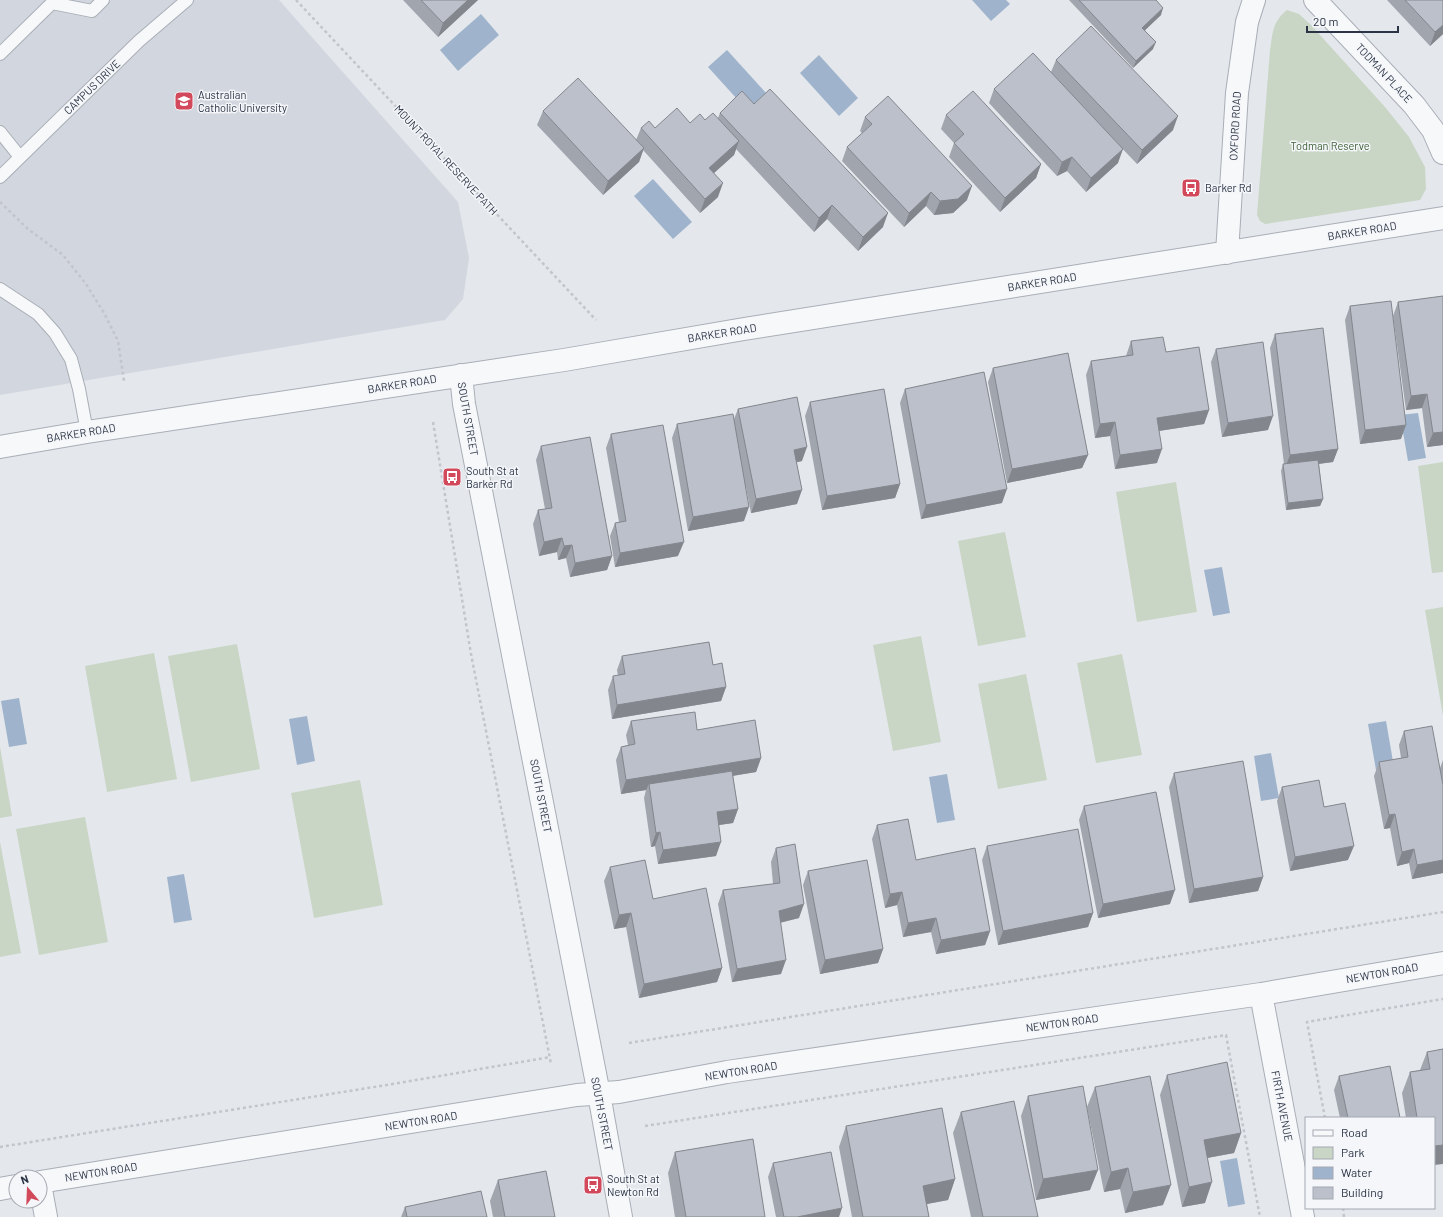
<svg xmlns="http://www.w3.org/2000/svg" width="1443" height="1217" viewBox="0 0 1443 1217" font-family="Barlow,sans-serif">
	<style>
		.built { fill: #d2d6de }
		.green { fill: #c9d6c5 }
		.water { fill: #9fb4cc }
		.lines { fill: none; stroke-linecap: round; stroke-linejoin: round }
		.lane-casing { stroke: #a9aeb7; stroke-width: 14 }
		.street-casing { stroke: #a9aeb7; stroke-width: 24 }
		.path { stroke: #c2c5cb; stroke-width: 2.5; stroke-dasharray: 3 3; stroke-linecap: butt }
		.lane { stroke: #f7f8fa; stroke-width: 12 }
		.street { stroke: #f7f8fa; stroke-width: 22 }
		.wall { fill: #a1a5ae }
		.shaded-wall { fill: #83868d }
		.building { fill: #bbc0ca; stroke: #83868d }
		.labels { text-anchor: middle; stroke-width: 3; stroke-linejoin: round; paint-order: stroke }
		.street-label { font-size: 11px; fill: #2b3445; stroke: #f4f6f9 }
		.poi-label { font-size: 11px; fill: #2b3445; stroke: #f4f6f9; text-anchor: start }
		.park-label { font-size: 11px; fill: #3f6138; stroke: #f4f6f9 }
	</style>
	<rect width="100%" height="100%" fill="#e4e7ec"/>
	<path class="built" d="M0,0H279L458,202L469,258L463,299L445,320L0,395Z"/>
	<path class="green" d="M1287,10L1299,14L1311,25L1385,107L1409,137L1425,167L1426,189L1420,200L1265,224L1260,221L1257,215L1270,50C1273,33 1272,22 1287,10Z
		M1443,462V572L1432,573L1418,466Z
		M1176,482L1197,612L1137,622L1116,492Z
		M1005,532L1026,637L978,646L958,541Z
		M1443,607V716L1425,610Z
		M921,636L941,742L893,751L873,645Z
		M237,644L260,769L191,782L168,656Z
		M154,653L177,779L107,792L85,666Z
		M1122,654L1142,755L1096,763L1077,663Z
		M1026,674L1047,780L998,789L978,684Z
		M0,747L12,816L0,818Z
		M360,780L383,905L314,918L291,793Z
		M85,817L108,942L39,955L16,829Z
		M0,842L21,953L0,957Z"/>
	<path class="water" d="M972,0H1006L1010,4L991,21Z
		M481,14L499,35L458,71L440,50Z
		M727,50L766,93L747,110L708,67Z
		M819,55L858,98L839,116L800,73Z
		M653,179L692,222L673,239L634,196Z
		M1418,413L1426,458L1408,461L1400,415Z
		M1222,567L1230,613L1213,616L1204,570Z
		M19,698L27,744L9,747L1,701Z
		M307,716L315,761L297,765L289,719Z
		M1386,721L1394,767L1376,770L1368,724Z
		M1271,753L1279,798L1261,801L1254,756Z
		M947,774L955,820L937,823L929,777Z
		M184,874L192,920L174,923L167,877Z
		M1237,1158L1245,1204L1228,1207L1220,1161Z"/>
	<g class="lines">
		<g class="lane-casing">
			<path id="lane" d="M52,3L92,11L103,0
				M0,54L52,3
				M0,132L20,157
				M0,177L139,41L187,0
				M0,289L38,314L55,333L71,359L79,389L87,432"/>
		</g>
		<g class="street-casing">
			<path id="street" d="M1315,0L1414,105L1433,130L1443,153
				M1227,253L1237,93L1247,22L1254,0
				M461,375L464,404L599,1094L621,1217
				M0,447L87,432L564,360L744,329L1443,218
				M1261,994L1303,1217
				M40,1182L577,1095L619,1092L727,1072L1261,994L1443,963
				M40,1184L46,1217
				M0,1189L16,1186"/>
		</g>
		<path class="path" d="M296,0L596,320
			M0,202L28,229L63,255L86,284L104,313L118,341L124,381
			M433,422L471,654L551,1064
			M629,1043L1443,912
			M1325,1118L1307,1022L1443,999
			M645,1126L1226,1035L1260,1217
			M0,1147L399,1083L550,1057
			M1343,1208L1344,1217"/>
		<use href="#lane" class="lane"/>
		<use href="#street" class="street"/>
	</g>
	<path class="wall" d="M403,0H478L438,37Z
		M1069,0H1156L1161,15L1145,30L1153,49L1133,68Z
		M1387,0H1443V34L1430,46Z
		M1056,60L1173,130L1137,164L1116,142L1118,163L1086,192L1067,171L1057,176L989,103L994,89L1051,72Z
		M754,104L883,227L858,251L827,219L814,232L736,149L734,155L714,173L718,197L700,213L643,150L639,162L603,195L537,125L543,111L636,140L641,128H655L718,118L720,113Z
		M946,115L1041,164L1036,178L1000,212L949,157L954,143L941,129Z
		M865,117L967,200L953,213L934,215L926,206L904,227L842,161L847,147L862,133L860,131Z
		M1443,296V445L1427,447L1422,408L1406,410L1393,316L1398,302Z
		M1350,306L1401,439L1360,444L1345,320Z
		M1275,334L1338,449L1333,462L1319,464L1323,499L1320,506L1286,510L1281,471L1283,464H1284L1270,348Z
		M1131,341L1166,352L1209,410L1204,424L1159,431L1157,463L1115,469L1110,436L1095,438L1086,375L1091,361L1126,356Z
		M1216,349L1268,430L1222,437L1211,362Z
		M993,368L1088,455L1082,468L1007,483L988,382Z
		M905,389L1002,503L921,519L900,403Z
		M810,402L900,484L895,498L822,510L805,416Z
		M738,409L802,461L797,462V504L751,513L746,487L744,521L688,531L672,438L677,424L734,419Z
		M611,434L678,556L615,567L610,536L615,523L619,522L606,448Z
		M541,446L612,556L607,570L570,577L566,558L558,560L557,552L539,556L533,524L538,510L545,509L536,460Z
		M622,656L726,687L721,701L612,719L608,690L613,676H618L617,670Z
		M631,721L697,730L761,758L756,772L733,776L738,809L733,823L719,825L716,856L658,864L655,846L651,847L644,798L646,790L621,794L616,760L621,747L628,745L626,735Z
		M1404,731L1440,768L1443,760V873L1412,879L1409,863L1397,866L1390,828L1384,829L1374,776L1379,762L1401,758L1399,745Z
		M1174,773L1263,877L1258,891L1189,903L1169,787Z
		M1282,787L1324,807L1348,860L1290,871L1277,801Z
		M1084,806L1170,904L1098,918L1079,820Z
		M877,825L916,860L990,931L985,945L936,954L931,932L903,937L897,905L885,908L872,839Z
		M987,846L1093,913L1088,927L998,945L982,860Z
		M776,848L799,918L780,923L781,974L732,982L718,904L723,890L773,884L771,862Z
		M610,867L722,968L717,982L639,998L626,927L614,929L604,881Z
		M808,871L883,949L878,963L820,974L803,885Z
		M1443,1049L1434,1118H1406L1402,1093L1410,1072L1420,1070L1427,1052Z
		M1167,1075L1241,1133L1234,1153L1207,1158L1205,1203L1182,1207L1160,1095Z
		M1339,1076L1400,1118H1340L1334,1090Z
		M1095,1087L1163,1205L1125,1213L1120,1189L1104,1192L1087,1107Z
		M1028,1096L1090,1190L1036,1200L1021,1116Z
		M961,1112L1038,1217H971L953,1133Z
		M846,1126L955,1179L948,1200L927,1204L929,1217H852L839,1147Z
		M675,1152L765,1217H675L668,1173Z
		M773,1163L839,1217H776L768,1177Z
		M498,1180L555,1217H493L490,1201Z
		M405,1207L487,1217H401Z"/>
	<path class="shaded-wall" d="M468,0H478L438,37L443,23Z
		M1163,8L1161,15L1140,35L1142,28Z
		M1443,25V34L1430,46L1435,32Z
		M1156,42L1153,49L1133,68L1136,61Z
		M1178,116L1173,130L1137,164L1142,150Z
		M739,141L734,155L704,182L709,168Z
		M644,148L639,162L603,195L608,181Z
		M1123,149L1118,163L1086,192L1091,178Z
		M1072,157L1067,171L1057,176L1062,162Z
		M1041,164L1036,178L1000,212L1005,198Z
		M723,183L718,197L700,213L705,199Z
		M972,186L967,200L953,213L934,215L940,201Z
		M931,192L926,206L904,227L909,213Z
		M832,205L827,219L814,232L819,218Z
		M888,213L883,227L858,251L863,237Z
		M1427,394L1422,408L1406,410L1411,396Z
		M1209,410L1204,424L1152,432L1157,418Z
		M1273,416L1268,430L1222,437L1228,423Z
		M1115,422L1110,436L1095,438L1100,424Z
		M1406,425L1401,439L1360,444L1365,430Z
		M1443,432V445L1427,447L1433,433Z
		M807,447L802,461L789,464L794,450Z
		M1162,449L1157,463L1115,469L1120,455Z
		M1338,449L1333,462L1285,468L1290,455Z
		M1088,455L1082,468L1007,483L1012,469Z
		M900,484L895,498L822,510L827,496Z
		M1007,489L1002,503L921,519L926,505Z
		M802,490L797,504L751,513L756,499Z
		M1323,499L1320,506L1286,510L1288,503Z
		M749,507L744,521L688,531L693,517Z
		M562,538L557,552L539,556L544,542Z
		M684,542L678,556L615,567L620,553Z
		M572,545L566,558L558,560L564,546Z
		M612,556L607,570L570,577L575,563Z
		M726,687L721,701L612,719L617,705Z
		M761,758L756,772L649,789V784L646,790L621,794L626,780Z
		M738,809L733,823L712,826L717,812Z
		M1395,814L1390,828L1384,829L1389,815Z
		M660,832L655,846L651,847L656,833Z
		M721,842L716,856L658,864L663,850Z
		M1354,846L1348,860L1290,871L1295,857Z
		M1414,849L1409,863L1397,866L1402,852Z
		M1443,860V873L1412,879L1417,865Z
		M1263,877L1258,891L1189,903L1194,889Z
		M1175,890L1170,904L1098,918L1103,904Z
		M902,892L897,905L885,908L890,894Z
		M804,904L799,918L774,924L779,911Z
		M631,913L626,927L614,929L619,915Z
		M1093,913L1088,927L998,945L1003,931Z
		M936,918L931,932L903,937L908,923Z
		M990,931L985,945L936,954L941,940Z
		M883,949L878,963L820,974L825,960Z
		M786,960L781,974L732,982L737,969Z
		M722,968L717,982L639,998L644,984Z
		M1241,1133L1234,1153L1196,1160L1204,1140Z
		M1443,1145V1164L1434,1165V1146Z
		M1128,1168L1120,1189L1104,1192L1111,1172Z
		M1098,1170L1090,1190L1036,1200L1043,1179Z
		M955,1179L948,1200L916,1206L923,1186Z
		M1212,1182L1205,1203L1182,1207L1189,1187Z
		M1171,1185L1163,1205L1125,1213L1133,1192Z
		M842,1208L839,1217H797Z"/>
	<path class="building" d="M421,0H468L443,23Z
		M1079,0H1156L1163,8L1142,28L1156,42L1136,61Z
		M1405,0H1443V25L1435,32Z
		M1091,26L1178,116L1142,150L1056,60Z
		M1033,53L1123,149L1091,178L1072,157L1062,162L994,89Z
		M578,78L644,148L608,181L543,111Z
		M770,89L888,213L863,237L832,205L819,218L720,113L742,91L754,104Z
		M973,91L1041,164L1005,198L954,143L964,134L946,115Z
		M888,96L972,186L958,199L940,201L931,192L909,213L847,147L872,124L865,117Z
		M677,108L690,123L700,114L705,120L713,113L739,141L709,168L723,183L705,199L641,128L649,121L655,128Z
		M1443,296V432L1433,433L1427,394L1411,396L1398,302Z
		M1391,301L1406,425L1365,430L1350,306Z
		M1323,328L1338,449L1290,455L1275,334Z
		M1163,337L1166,352L1199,347L1209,410L1157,418L1162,449L1120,455L1115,422L1100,424L1091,361L1133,355L1131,341Z
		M1263,342L1273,416L1228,423L1216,349Z
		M1068,353L1088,455L1012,469L993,368Z
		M984,372L1007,489L926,505L905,389Z
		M884,389L900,484L827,496L810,402Z
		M797,397L807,447L794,450L802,490L756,499L738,409Z
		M733,414L749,507L693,517L677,424Z
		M663,425L684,542L620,553L615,523L626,521L611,434Z
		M590,437L612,556L575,563L572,545L564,546L562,538L544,542L538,510L552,508L541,446Z
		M1318,460L1323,499L1288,503L1283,464Z
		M709,642L713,665L722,663L726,687L617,705L613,676L625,674L622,656Z
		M695,712L697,730L755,720L761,758L626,780L621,747L635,744L631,721Z
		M1432,726L1443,785V860L1417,865L1414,849L1402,852L1395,814L1389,815L1379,762L1408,757L1404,731Z
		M1243,761L1263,877L1194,889L1174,773Z
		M732,771L738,809L717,812L721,842L663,850L660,832L656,833L649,784Z
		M1319,780L1324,807L1345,803L1354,846L1295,857L1282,787Z
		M1156,792L1175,890L1103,904L1084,806Z
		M908,819L916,860L975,848L990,931L941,940L936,918L908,923L902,892L890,894L877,825Z
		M1078,829L1093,913L1003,931L987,846Z
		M795,844L804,904L779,911L786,960L737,969L723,890L780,883L776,848Z
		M645,860L653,899L706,888L722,968L644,984L631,913L619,915L610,867Z
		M867,860L883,949L825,960L808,871Z
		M1443,1049V1145L1434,1146V1118H1417L1410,1072L1430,1069L1427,1052Z
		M1227,1062L1241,1133L1204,1140L1212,1182L1189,1187L1167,1075Z
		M1390,1066L1400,1118H1348L1339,1076Z
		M1150,1076L1171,1185L1133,1192L1128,1168L1111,1172L1095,1087Z
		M1083,1086L1098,1170L1043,1179L1028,1096Z
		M1014,1101L1038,1217H983L961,1112Z
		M942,1108L955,1179L923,1186L929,1217H863L846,1126Z
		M753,1139L765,1217H686L675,1152Z
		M831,1152L842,1208L797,1217H784L773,1163Z
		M546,1171L555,1217H505L498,1180Z
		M481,1191L487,1217H407L405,1207Z"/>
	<defs>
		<g id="university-square" transform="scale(1)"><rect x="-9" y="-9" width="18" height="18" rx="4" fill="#d1495b" stroke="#f4f6f9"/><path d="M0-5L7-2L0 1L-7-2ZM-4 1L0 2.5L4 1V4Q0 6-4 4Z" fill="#fff"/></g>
		<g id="bus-square" transform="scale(1)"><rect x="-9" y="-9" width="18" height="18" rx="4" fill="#d1495b" stroke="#f4f6f9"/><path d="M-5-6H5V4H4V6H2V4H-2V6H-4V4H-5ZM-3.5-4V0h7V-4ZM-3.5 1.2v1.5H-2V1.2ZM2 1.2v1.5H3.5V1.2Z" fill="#fff"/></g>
	</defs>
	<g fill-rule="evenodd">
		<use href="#university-square" x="184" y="101"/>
		<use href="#bus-square" x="1191" y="188"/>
		<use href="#bus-square" x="452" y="477"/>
		<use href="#bus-square" x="593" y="1185"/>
	</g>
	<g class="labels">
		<g class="street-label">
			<text transform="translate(1384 73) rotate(47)" y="4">TODMAN PLACE</text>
			<text transform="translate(92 87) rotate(-44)" y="4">CAMPUS DRIVE</text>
			<text transform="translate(1235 126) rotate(-87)" y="4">OXFORD ROAD</text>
			<text transform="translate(446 160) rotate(47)" y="4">MOUNT ROYAL RESERVE PATH</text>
			<text transform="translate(1362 231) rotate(-9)" y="4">BARKER ROAD</text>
			<text transform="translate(1042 282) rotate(-9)" y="4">BARKER ROAD</text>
			<text transform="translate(722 333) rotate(-9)" y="4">BARKER ROAD</text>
			<text transform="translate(402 384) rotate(-9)" y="4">BARKER ROAD</text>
			<text transform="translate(468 419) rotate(80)" y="4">SOUTH STREET</text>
			<text transform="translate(81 433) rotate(-9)" y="4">BARKER ROAD</text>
			<text transform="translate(541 796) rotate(79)" y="4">SOUTH STREET</text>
			<text transform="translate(1382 973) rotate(-10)" y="4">NEWTON ROAD</text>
			<text transform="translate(1062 1023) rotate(-8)" y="4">NEWTON ROAD</text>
			<text transform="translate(741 1071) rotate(-9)" y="4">NEWTON ROAD</text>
			<text transform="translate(1282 1106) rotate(79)" y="4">FIRTH AVENUE</text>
			<text transform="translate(602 1114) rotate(79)" y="4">SOUTH STREET</text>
			<text transform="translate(421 1121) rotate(-9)" y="4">NEWTON ROAD</text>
			<text transform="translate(101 1172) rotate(-9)" y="4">NEWTON ROAD</text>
		</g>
		<g class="poi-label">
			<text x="198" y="99">Australian<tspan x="198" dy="13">Catholic University</tspan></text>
			<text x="1205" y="192">Barker Rd</text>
			<text x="466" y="475">South St at<tspan x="466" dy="13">Barker Rd</tspan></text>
			<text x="607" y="1183">South St at<tspan x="607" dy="13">Newton Rd</tspan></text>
		</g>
		<g class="park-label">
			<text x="1330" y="150">Todman Reserve</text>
		</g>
	</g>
	<rect x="1305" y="1117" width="130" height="92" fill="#f4f6f9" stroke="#a4a8b1"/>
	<rect x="1313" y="1130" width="20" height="6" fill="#f7f8fa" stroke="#a4a8b1"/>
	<text x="1341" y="1137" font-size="12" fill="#2b3445">Road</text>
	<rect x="1313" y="1147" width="20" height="12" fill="#c9d6c5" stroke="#a4a8b1"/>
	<text x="1341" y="1157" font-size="12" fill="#2b3445">Park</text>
	<rect x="1313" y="1167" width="20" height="12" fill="#9fb4cc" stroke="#a4a8b1"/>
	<text x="1341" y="1177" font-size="12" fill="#2b3445">Water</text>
	<rect x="1313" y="1187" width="20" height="12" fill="#bbc0ca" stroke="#a4a8b1"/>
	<text x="1341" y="1197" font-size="12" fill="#2b3445">Building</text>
	<g transform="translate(28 1189) rotate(341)"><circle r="19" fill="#f4f6f9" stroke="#a4a8b1"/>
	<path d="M0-3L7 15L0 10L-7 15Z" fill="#d1495b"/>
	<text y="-6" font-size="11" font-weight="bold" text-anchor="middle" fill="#2b3445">N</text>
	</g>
	<path d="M1307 26v6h91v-6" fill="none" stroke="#2b3445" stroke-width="2"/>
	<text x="1313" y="26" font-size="12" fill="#2b3445" stroke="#f4f6f9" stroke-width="3" paint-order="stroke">20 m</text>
</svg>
